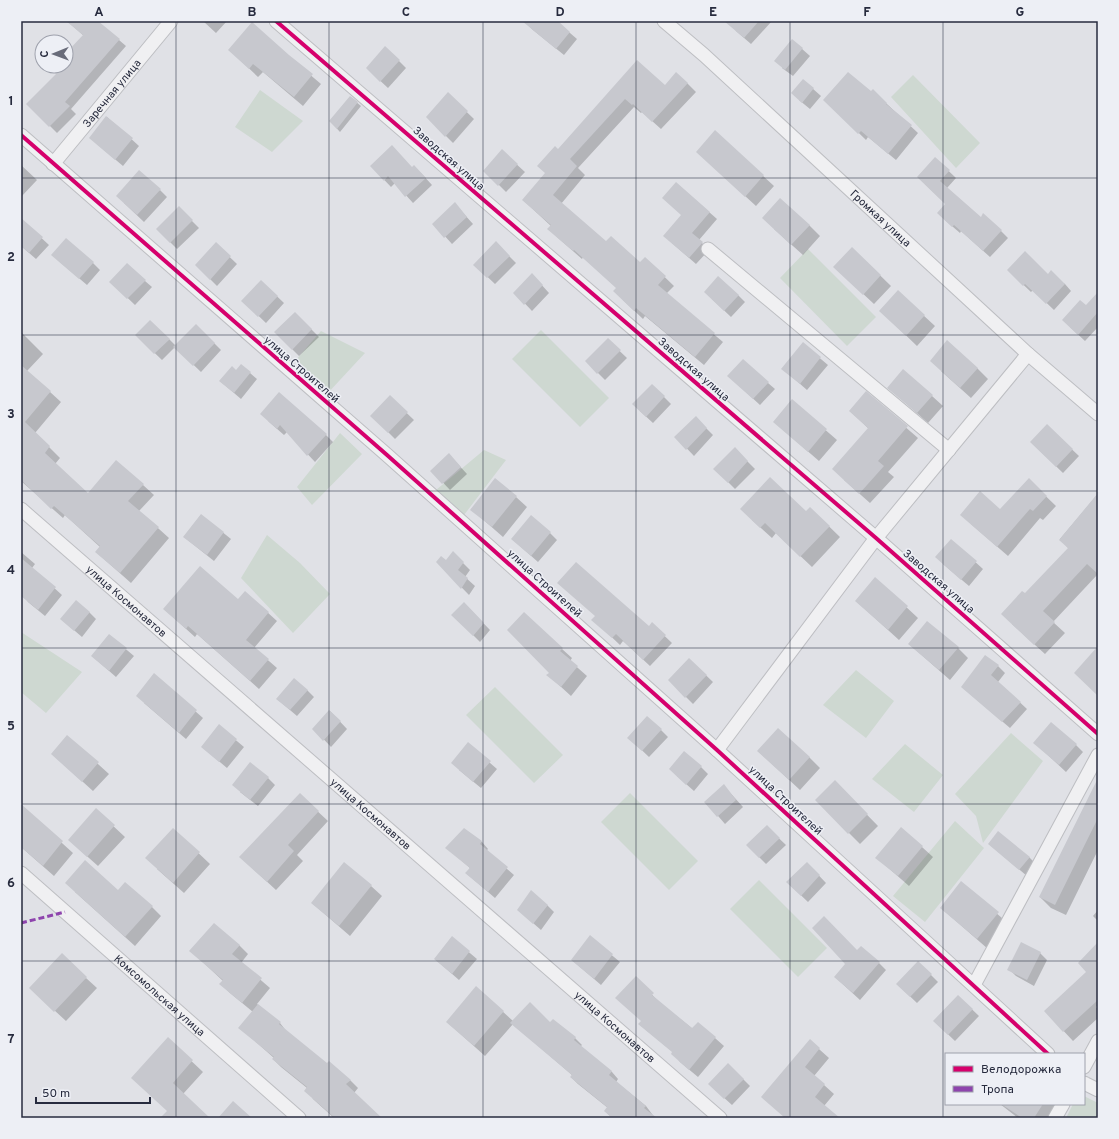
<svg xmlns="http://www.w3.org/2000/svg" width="1119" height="1139" viewBox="0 0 1119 1139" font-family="Overpass,sans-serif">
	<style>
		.green { fill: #ced8d1 }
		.shadow { fill: #0003 }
		.building { fill: #c7c8ce }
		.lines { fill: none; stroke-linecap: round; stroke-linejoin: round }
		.minor-casing { stroke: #bdbec2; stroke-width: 15 }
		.minor { stroke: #f0f0f2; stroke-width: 13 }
		.quiet { stroke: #8e44ad; stroke-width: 3; stroke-dasharray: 6 3; stroke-linecap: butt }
		.cycleway-casing { stroke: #edeff5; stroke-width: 6 }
		.cycleway { stroke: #d6006c; stroke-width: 4 }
		.grid { fill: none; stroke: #272b3e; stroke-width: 1; stroke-opacity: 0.55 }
		.labels { text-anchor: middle; stroke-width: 3; stroke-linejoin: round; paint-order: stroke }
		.street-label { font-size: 11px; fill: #272b3e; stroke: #edeff5 }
		.neatline { fill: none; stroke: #272b3e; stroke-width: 1.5 }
		.grid-label { font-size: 13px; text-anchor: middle; font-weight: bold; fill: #272b3e }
	</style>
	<rect width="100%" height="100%" fill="#e0e1e6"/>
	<path class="green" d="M913,75L980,143L956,168L891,97Z
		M260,90L303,121L272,152L235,127Z
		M808,249L876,317L847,346L780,278Z
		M541,330L609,398L580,427L512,359Z
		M321,331L365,353L327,394L295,361Z
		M340,433L362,454L312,505L297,487Z
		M484,450L506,460L464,515L436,490Z
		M267,535L300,563L330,594L293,633L241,578Z
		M21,632L82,672L46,713L21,692Z
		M856,670L894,701L866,738L823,705Z
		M495,687L563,755L534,783L466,715Z
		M1011,733L1043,761L983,843L976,816L955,794Z
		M905,744L943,775L914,812L872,779Z
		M630,793L698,861L669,890L601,822Z
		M955,821L984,848L925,922L893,896Z
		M759,880L827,948L798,977L730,909Z
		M1084,1096L1098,1103V1118H1066L1073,1104H1084Z"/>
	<path class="shadow" d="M67,21H99L98,22L126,46L71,109L76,114L57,133L28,104L57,74L56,66H66V55L84,36Z
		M203,21H227L216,33Z
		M527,21H556L577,39L564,55L533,30L526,23Z
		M732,21H772L751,44L736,31Z
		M792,40L810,56L793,76L782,68Z
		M385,47L406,68L388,88L374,75Z
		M288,56L321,84L303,106L263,72L258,77L238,58Z
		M637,62L665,86L687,83L696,92L661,129L642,112L641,113L634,107L578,168L585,175L561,204L606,243L640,263L645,258L674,286L666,294L723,342L704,365L645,316L643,319L623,300L617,288L583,257L582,259L557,237L551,226L523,200L546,174L558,150Z
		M803,80L821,96L810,109L799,100Z
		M873,91L918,133L896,160L868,137L866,140L825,100L871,93Z
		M448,94L474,119L453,143L427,117Z
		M350,97L361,106L340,132L330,121Z
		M107,117L139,146L123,166L97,144Z
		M715,132L774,186L756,206L708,162Z
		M502,151L525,172L506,192L485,171Z
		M935,158L956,178L947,188L981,218L1001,231L1008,238L990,257L961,231L960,233L945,220L946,204L925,184Z
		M21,165L37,180L21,197Z
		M371,166L412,168L421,173L432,185L413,203L395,183L391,187Z
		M676,183L717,219L699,240L709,250L696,264L672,243L682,216Z
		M160,190L167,197L144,222L124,203Z
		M455,204L473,224L452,244L434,224Z
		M179,208L199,228L177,249L157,229Z
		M22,220L49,245L36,259L21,246Z
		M809,225L820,236L803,255L774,229Z
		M496,243L516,263L495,284L475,265Z
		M216,244L237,264L217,286L196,265Z
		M852,248L891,286L874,304L845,277Z
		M60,262L93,263L100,270L87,285Z
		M1008,270L1048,275L1065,284L1071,291L1054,310L1033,290L1031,292Z
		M145,281L152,287L135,305L111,282Z
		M261,281L284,303L266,323L243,301Z
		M539,282L549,293L532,311L515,293Z
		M898,292L935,326L917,346L891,321Z
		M1098,293V327L1085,341L1070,327Z
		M738,295L745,302L731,317L712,299Z
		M295,313L319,337L299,356L275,332Z
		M196,325L221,350L201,372L175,347L162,360L136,335L169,339L176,346Z
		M21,332L43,354L27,371L61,402L35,433L60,458L55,464L88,494L143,485L154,495L139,511L169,538L131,583L96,552L100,547L65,515L63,518L21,481Z
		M608,340L627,358L605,380L586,361Z
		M803,344L828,365L807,390L783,369Z
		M977,368L988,379L971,398L941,371Z
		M236,371L250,373L257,379L241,399L220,381Z
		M736,383H768L775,389L760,405Z
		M652,385L671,404L653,423L640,411Z
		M889,388L932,396L943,406L928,423Z
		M866,393L918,438L888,472L894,477L870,503L844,480L869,429L850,411Z
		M390,397L414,420L395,439L372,416Z
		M792,401L837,440L819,461L774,422Z
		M268,421L326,435L333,442L315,462L287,432L284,435Z
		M702,424L713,435L694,456L676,437Z
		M1047,426L1079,456L1063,473L1031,442Z
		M735,449L755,469L735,489L715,469Z
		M456,462L467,474L450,490L432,471Z
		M1029,480L1056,506L1043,520L1040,518L1008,556L971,524L1000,510Z
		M1098,494V574L1053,622L1065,633L1045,654L1012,624L1025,595L1069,549L1060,539Z
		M516,497L527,507L503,537L471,509Z
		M810,508L840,537L812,567L776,533L772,538L752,520L806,513Z
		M201,515L231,539L214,561L184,537Z
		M550,533L557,540L538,562L512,539Z
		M951,540L983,569L969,586L943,564Z
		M21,552L35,564L32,568L62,595L45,616L28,602L21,591Z
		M453,553L470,570L465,577L475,586L469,595L437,562L446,561Z
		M875,578L918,618L899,640L856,601Z
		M245,592L277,621L254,648L277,668L259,689L197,634L195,637L164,609L238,601Z
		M464,603L490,630L480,642L453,615Z
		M89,612L96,619L82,637L61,619Z
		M524,613L562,649L572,658L570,661L587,676L571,696L548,675L550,673Z
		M652,624L672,643L650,666L623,641L620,645L600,626L649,627Z
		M109,635L134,656L116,677L92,656Z
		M909,644L958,648L968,658L950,680Z
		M689,659L713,682L693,704L669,680Z
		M998,666L1005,673L998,682L1027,709L1010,728L962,687Z
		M154,675L203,718L186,739L144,703Z
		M307,690L314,697L297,716L277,699Z
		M330,711L347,729L331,747L314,729Z
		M219,726L244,747L227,768L202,747Z
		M661,730L668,737L649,757L629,738Z
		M67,736L109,774L93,791L52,754Z
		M1035,743L1076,745L1083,752L1066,772Z
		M468,744L497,769L481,788L459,770Z
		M758,751L809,757L820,768L800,790Z
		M701,767L708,774L694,791L677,776Z
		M268,778L275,785L258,806L240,792Z
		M835,782L878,826L860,844L816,800Z
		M724,786L743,807L725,824L706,802Z
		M1098,788V850L1066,915L1051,908L1040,897Z
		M300,795L328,821L297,855L303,861L276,890L250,866Z
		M21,806L73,853L54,876L21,847Z
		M96,810L125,837L98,866L80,850Z
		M767,827L786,845L766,864L747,845Z
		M901,828L933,857L909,886L877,858Z
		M173,829L210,864L184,893L157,869Z
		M464,829L482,842L488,849L486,851L514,875L495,898L466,873L470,868L447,848Z
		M989,844L1029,857L1036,864L1027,876Z
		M807,863L826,883L808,902L787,882Z
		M961,883L1009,924L988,949L941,908Z
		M371,886L382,896L350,936L312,903Z
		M118,891L152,907L161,916L135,946L75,892Z
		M547,905L554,912L541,930L525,916Z
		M1098,910V921L1093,916Z
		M590,937L620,962L601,985L572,960Z
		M452,938L477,959L459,980L435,959Z
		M1098,944V1005L1096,1007L1098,1009V1018L1073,1041L1045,1011L1088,972Z
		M239,945L248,954L241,963L270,988L257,1004L280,1023L287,1032L327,1065L350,1080L358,1088L354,1093L380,1118H334L313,1099L307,1088L281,1067L273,1059L274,1058L240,1028L253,1012L230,993L221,984L223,981L191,951Z
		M857,952L879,963L886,970L860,1000L835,977Z
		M1040,953L1047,960L1034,986L1016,976L1009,969Z
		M918,962L938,982L917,1003L897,984Z
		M86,978L97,988L66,1021L41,998Z
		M636,978L660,1003L693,1029L698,1023L724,1046L698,1077L680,1062L673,1052L639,1024L642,1021Z
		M477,988L513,1021L551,1023L575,1038L582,1045L580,1047L612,1072L618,1079L616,1082L646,1106L655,1118H612L605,1111L608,1108L578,1084L571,1077L572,1075L513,1024L485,1056L447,1022Z
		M958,996L979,1016L955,1041L934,1021Z
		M168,1039L203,1072L183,1094L209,1118H162L168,1111Z
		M810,1041L829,1058L814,1076L834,1094L824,1106L838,1118H785Z
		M728,1064L750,1086L732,1105L709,1084Z
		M1000,1104H1061L1051,1118H1018Z"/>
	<path class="building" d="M66,21H98L120,39L65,102L70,106L49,127L26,104L56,74L47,66H66V53L83,35Z
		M522,21H558L570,32L556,49Z
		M724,21H759L744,38Z
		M252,22L289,55L313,74L294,97L253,64L249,69L228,50Z
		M792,39L803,48L785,70L774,61Z
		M385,46L400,60L380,82L366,68Z
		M637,60L665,85L676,72L688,83L652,122L633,104L632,105L625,99L570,159L577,166L553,195L606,241L611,236L640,262L645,257L666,276L658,285L715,333L695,357L636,308L634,311L613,291L616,288L574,250L573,251L547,229L551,225L522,200L545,173L537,166L555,146L558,149Z
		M848,72L871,91L873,89L887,103L886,104L912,125L888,154L861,131L858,134L823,100Z
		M803,79L814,88L802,103L791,93Z
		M448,92L468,111L445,137L426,117Z
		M350,96L358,102L337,129L329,121Z
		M106,116L133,138L115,160L89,138Z
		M715,130L764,175L745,197L696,152Z
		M392,145L412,167L414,165L426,178L405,197L388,176L384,181L370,166Z
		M502,149L518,164L498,186L483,171Z
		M935,157L950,170L940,181L981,217L983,213L1002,230L983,251L954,225L952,227L937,213L945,204L917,177Z
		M139,170L161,189L137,215L116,196Z
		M676,182L710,212L692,233L703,242L689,258L663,236L681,215L662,198Z
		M780,198L810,225L791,245L762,218Z
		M455,202L467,217L444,238L432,224Z
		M179,206L193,220L170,243L156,229Z
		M21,218L43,237L29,253L21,246Z
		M66,238L94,262L79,279L51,255Z
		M496,241L510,256L487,278L473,265Z
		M216,242L231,256L210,280L195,265Z
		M852,247L881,275L863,295L833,267Z
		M1025,251L1048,274L1051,270L1065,284L1046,304L1025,284L1023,286L1007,270Z
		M127,263L146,280L127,299L109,282Z
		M532,273L543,285L524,305L513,293Z
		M718,276L739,295L724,311L704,292Z
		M261,280L278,296L258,317L241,301Z
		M898,290L925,315L906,336L879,311Z
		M1098,292V312L1078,335L1062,320L1080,300L1086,305Z
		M295,312L312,329L292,350L274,332Z
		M150,320L170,339L154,354L135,335Z
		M196,324L215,343L193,366L173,347Z
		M608,338L621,350L597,374L585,361Z
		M947,340L978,368L960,388L930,361Z
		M803,342L821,357L800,384L781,369Z
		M743,359L769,382L753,399L727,376Z
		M241,364L251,372L234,393L219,381L232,366L236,370Z
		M21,365L51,391L25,422L50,446L45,453L88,493L116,460L144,484L128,501L159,527L120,573L95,552L100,546L54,506L51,509L21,480Z
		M903,369L933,395L917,413L887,388Z
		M652,384L665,396L646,417L632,404Z
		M866,391L908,426L878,461L884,466L859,494L832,469L868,428L849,411Z
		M279,392L327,434L307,456L280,425L277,429L260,414Z
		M390,395L408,412L388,433L370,416Z
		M792,399L827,429L808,452L773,422Z
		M696,416L707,428L686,450L674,437Z
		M1047,424L1073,449L1056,467L1030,442Z
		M735,447L748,461L728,483L713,469Z
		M449,453L461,467L442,484L430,471Z
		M770,477L806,511L810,507L830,526L800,557L765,523L760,528L740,509Z
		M495,478L517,496L492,527L470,510Z
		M1029,478L1047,496L1033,511L1030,509L997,547L960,515L980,491L1000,509Z
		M1098,493V574L1087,564L1043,611L1055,622L1034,645L1001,614L1022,591L1025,593L1068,548L1059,540Z
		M201,514L224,532L207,555L183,537Z
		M531,515L551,532L531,556L511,539Z
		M951,539L977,561L961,580L935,557Z
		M453,551L464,562L458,570L468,578L461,589L436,562L441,556L446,560Z
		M21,558L56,587L38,610L21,596Z
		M576,562L649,626L652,622L666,635L643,660L616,634L612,638L591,620L595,616L557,583Z
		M200,566L238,599L245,591L269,612L246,640L269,659L250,681L188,626L186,629L163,609Z
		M875,577L908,606L888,630L855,601Z
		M76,600L90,612L74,631L60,619Z
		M464,602L484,623L473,636L451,615Z
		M524,612L563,648L560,651L578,666L561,687L546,675L549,673L507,630Z
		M927,621L959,647L939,670L908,644Z
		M109,634L127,648L109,671L91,656Z
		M1098,646V696L1074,673Z
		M985,655L999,665L991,675L1021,702L1002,722L961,687Z
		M689,658L707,675L685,698L668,680Z
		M154,673L197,710L179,733L136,696Z
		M294,678L308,690L290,710L276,699Z
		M329,710L341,721L323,741L312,729Z
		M647,716L662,729L642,751L627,738Z
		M1051,722L1077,744L1059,765L1033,743Z
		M219,724L237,739L219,762L201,747Z
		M778,728L810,757L789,780L757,751Z
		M67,735L99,762L82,782L51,754Z
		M468,742L491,761L473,782L451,763Z
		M684,751L702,766L686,785L669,769Z
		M250,762L269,777L250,800L232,785Z
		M1098,778V818L1055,905L1039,897Z
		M835,780L868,814L848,834L815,800Z
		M724,784L736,800L717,817L704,802Z
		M300,793L319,811L288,845L294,851L267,882L239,857Z
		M21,804L63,841L43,866L21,847Z
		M96,808L115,825L87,857L68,840Z
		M767,825L780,838L759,858L746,845Z
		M901,827L923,846L898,876L875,858Z
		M173,828L200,852L173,883L145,858Z
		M464,828L482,841L480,844L508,867L488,892L465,873L470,868L445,848Z
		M998,831L1030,857L1019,870L988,844Z
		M85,860L118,890L125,882L153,906L125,937L65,883Z
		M344,862L372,885L339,926L311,903Z
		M807,862L820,875L801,896L786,882Z
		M961,881L999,912L977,939L940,908Z
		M531,890L548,905L533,924L517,910Z
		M824,916L857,950L861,946L880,962L853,993L834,977L845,964L812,928Z
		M214,923L240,945L232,954L262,978L242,1003L219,984L223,980L189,951Z
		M590,935L613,954L594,979L571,960Z
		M452,936L470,951L452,974L434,959Z
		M1021,942L1041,952L1027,980L1007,970Z
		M1098,942V1000L1063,1032L1044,1011L1086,972L1078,963Z
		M62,953L87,977L54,1012L29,988Z
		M918,961L932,974L910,997L896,984Z
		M636,976L654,993L652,995L692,1028L698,1022L716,1037L689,1070L671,1054L672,1052L638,1024L641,1021L615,998Z
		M476,986L504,1011L474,1046L446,1022Z
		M958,995L973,1009L948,1035L933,1021Z
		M530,1002L550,1022L553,1019L576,1037L574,1040L612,1071L609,1075L646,1106L644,1108L657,1118H612L604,1111L607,1107L570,1077L572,1075L510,1023Z
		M258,1004L281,1022L279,1024L327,1063L329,1061L351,1080L346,1084L382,1118H335L304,1091L307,1087L272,1059L274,1057L238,1028Z
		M168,1037L193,1060L173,1083L210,1118H160L167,1111L131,1078Z
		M810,1039L820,1048L805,1067L825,1084L815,1097L840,1118H785L761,1097Z
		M728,1063L744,1079L724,1099L708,1084Z
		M233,1101L252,1118H218Z
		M1001,1104H1043L1034,1118H1022Z"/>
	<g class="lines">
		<g class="minor-casing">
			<g id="minor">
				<path d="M276,21L876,538L1098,734"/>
				<path id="s1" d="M664,21L704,55L1028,354L1098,414"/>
				<path d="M21,135L387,455L717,750L1048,1054"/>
				<path id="s2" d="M53,164L171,21"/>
				<path d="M708,249L949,450"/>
				<path id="s3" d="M21,509L720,1118"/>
				<path d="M717,750L876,538L1028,354"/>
				<path id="s4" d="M21,873L299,1118"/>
				<path d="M974,985L1098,755"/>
				<path d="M1084,1067L1098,1041"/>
				<path d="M1084,1083L1098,1090"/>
				<path d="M1055,1118L1063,1104"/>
			</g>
		</g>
		<use href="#minor" class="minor"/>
		<path class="quiet" d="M21,923L65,912"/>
		<g class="cycleway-casing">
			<path id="cycleway" d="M276,21L876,538L1098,734
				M21,135L387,455L717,750L1048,1054"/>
		</g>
		<use href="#cycleway" class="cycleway"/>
	</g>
	<path class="grid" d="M176,21V1118M329,21V1118M483,21V1118M636,21V1118M790,21V1118M943,21V1118M21,178H1098M21,335H1098M21,491H1098M21,648H1098M21,804H1098M21,961H1098"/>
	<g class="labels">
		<g class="street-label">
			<text dy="4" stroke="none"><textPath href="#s2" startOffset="92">Заречная улица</textPath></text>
			<text transform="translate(449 158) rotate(41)" y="4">Заводская улица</text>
			<text dy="4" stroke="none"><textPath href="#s1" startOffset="293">Громкая улица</textPath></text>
			<text transform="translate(302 369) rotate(41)" y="4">улица Строителей</text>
			<text transform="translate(694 369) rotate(41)" y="4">Заводская улица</text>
			<text transform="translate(939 581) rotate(41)" y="4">Заводская улица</text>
			<text transform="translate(545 583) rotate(42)" y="4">улица Строителей</text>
			<text dy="4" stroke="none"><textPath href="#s3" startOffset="140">улица Космонавтов</textPath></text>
			<text transform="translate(786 800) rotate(43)" y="4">улица Строителей</text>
			<text dy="4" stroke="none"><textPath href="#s3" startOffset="464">улица Космонавтов</textPath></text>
			<text dy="4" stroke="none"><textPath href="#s4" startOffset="185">Комсомольская улица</textPath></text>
			<text dy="4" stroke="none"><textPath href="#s3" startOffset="788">улица Космонавтов</textPath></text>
		</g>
	</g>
	<rect width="1119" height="1139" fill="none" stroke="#edeff5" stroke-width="44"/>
	<rect x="945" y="1053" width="140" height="52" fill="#edeff5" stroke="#9ea1ac"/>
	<rect x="953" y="1066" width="20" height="6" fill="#d6006c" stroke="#9ea1ac"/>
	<text x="981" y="1073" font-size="12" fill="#272b3e">Велодорожка</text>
	<rect x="953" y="1086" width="20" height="6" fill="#8e44ad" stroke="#9ea1ac"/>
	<text x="981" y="1093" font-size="12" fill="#272b3e">Тропа</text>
	<g transform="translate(54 54) rotate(269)"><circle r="19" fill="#edeff5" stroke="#9ea1ac"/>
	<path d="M0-3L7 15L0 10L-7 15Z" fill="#686b79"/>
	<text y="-6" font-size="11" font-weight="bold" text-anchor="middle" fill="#272b3e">С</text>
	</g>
	<path d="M36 1097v6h114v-6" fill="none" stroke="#272b3e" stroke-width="2"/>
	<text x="42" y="1097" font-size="12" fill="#272b3e" stroke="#edeff5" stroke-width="3" paint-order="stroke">50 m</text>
	<rect x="22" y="22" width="1075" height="1095" class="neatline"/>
	<g class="grid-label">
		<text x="99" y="16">A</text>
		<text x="252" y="16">B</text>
		<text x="406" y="16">C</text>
		<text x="560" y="16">D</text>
		<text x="713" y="16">E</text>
		<text x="867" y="16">F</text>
		<text x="1020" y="16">G</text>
		<text x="11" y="105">1</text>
		<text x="11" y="261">2</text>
		<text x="11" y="418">3</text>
		<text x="11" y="574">4</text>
		<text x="11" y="730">5</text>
		<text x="11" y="887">6</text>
		<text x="11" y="1043">7</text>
	</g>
</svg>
